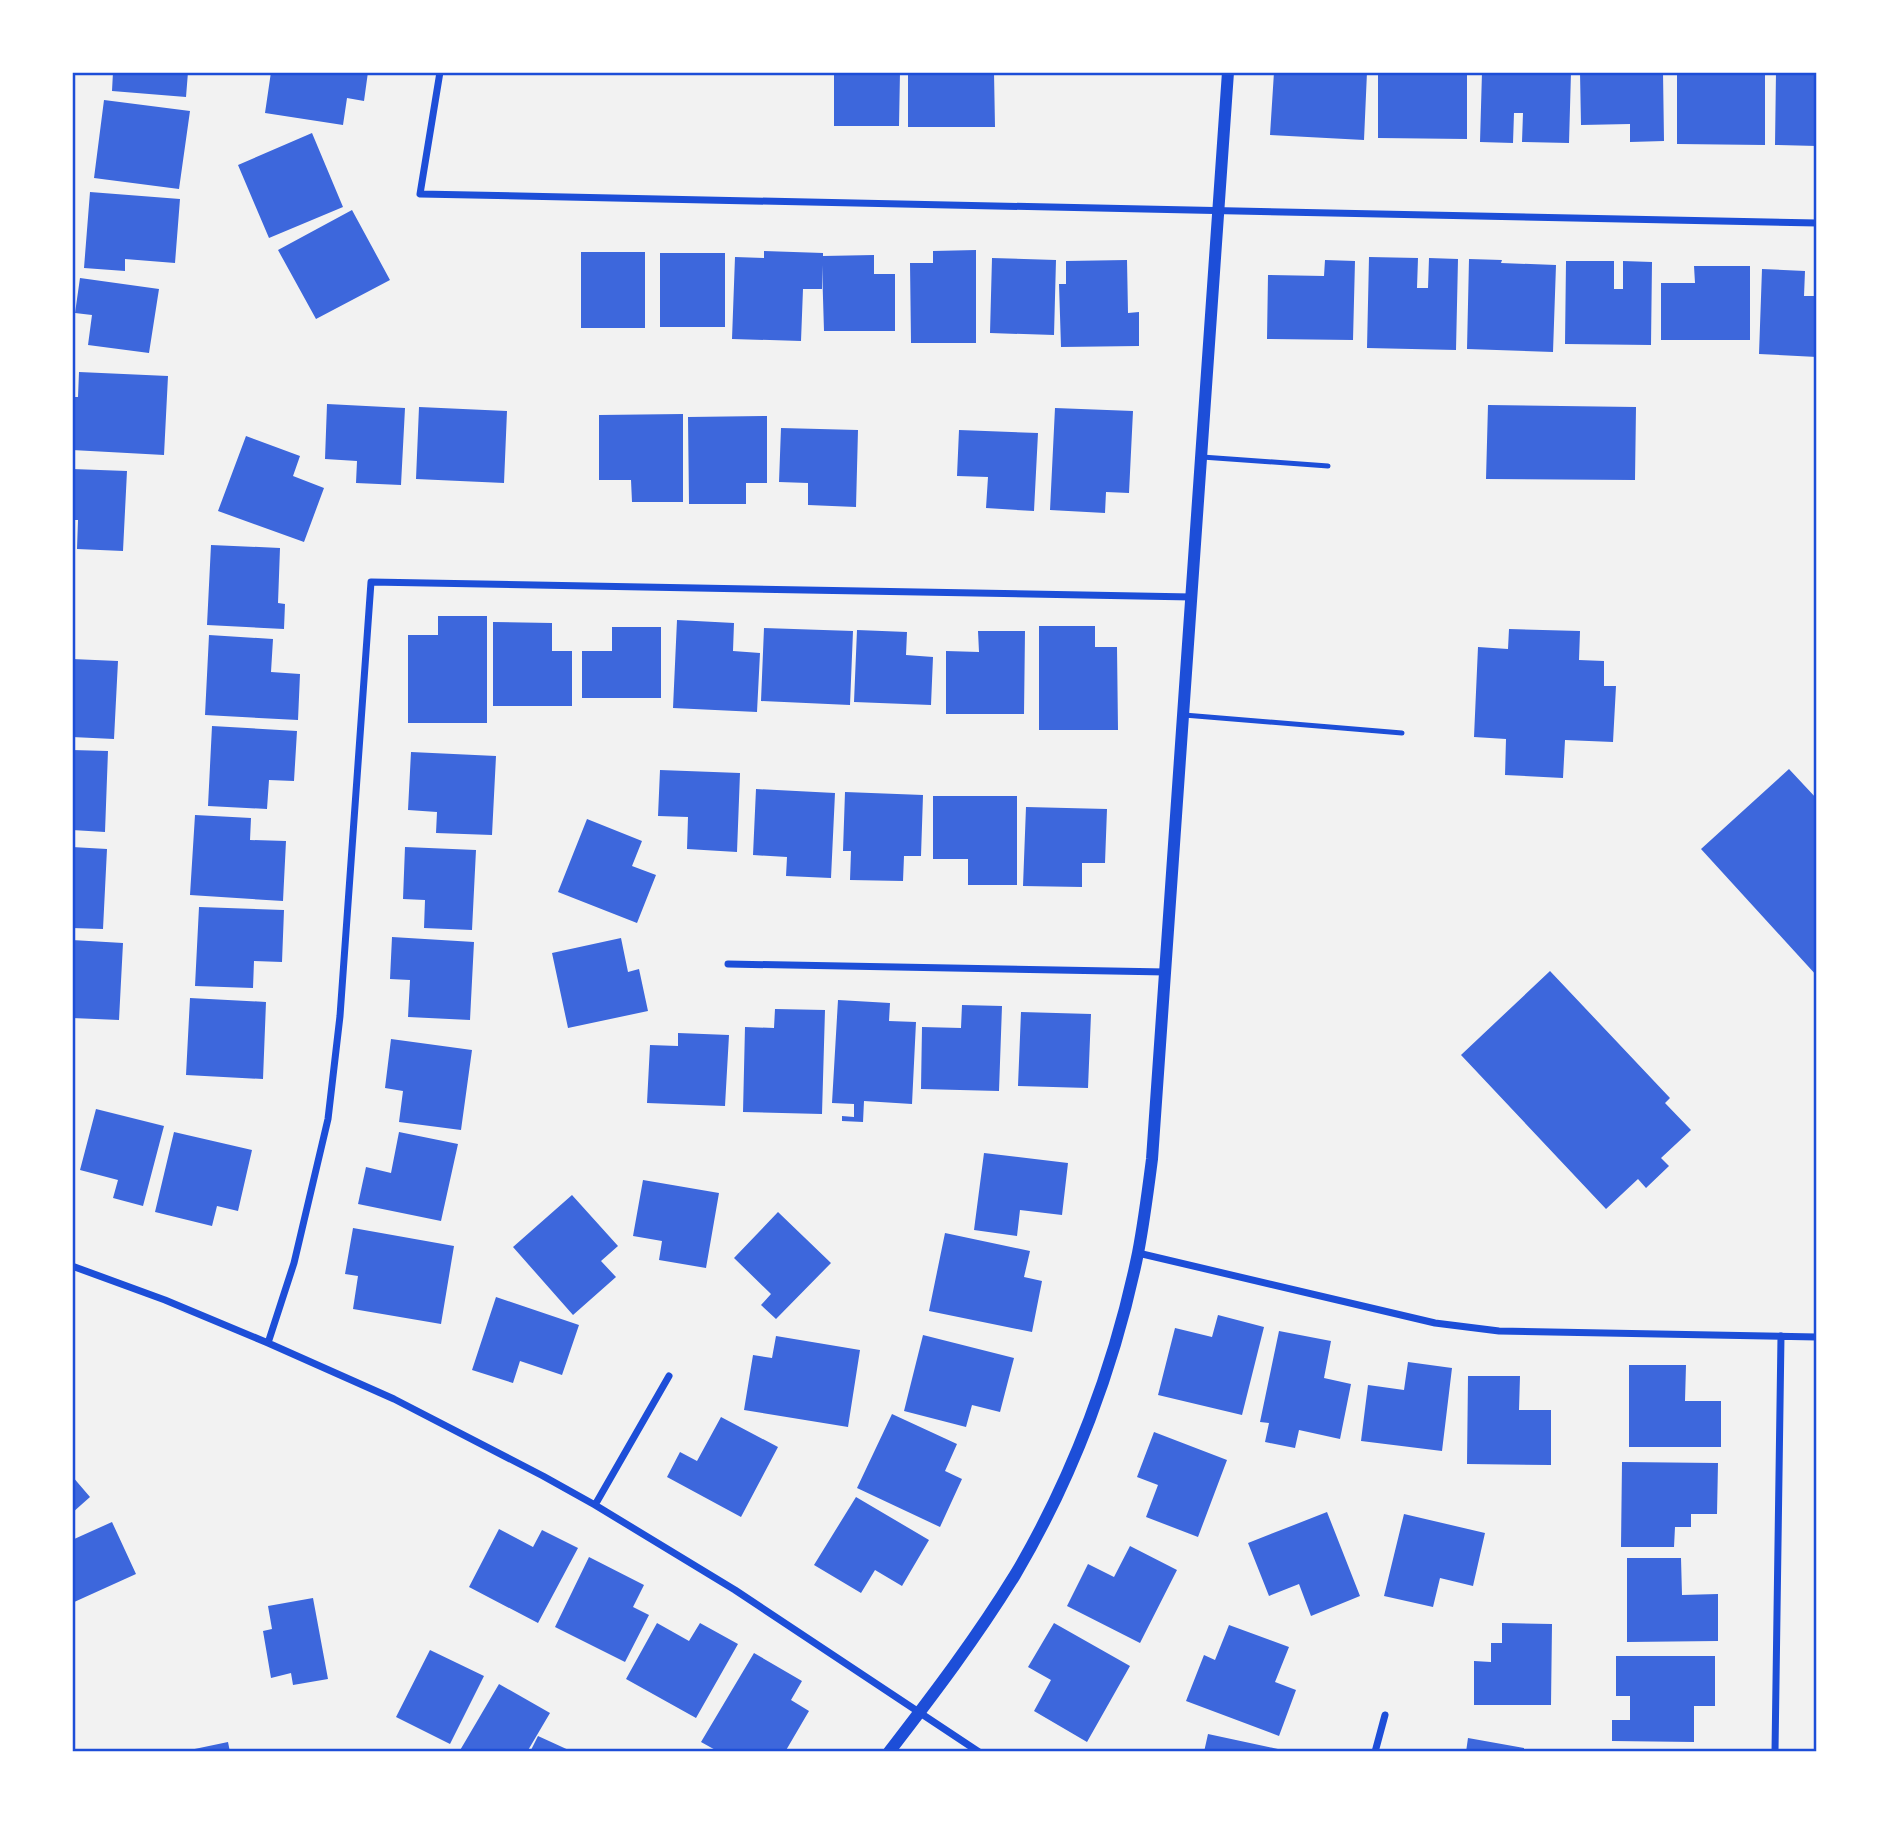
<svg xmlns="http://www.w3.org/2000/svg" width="1889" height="1824" viewBox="0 0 1889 1824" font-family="Manrope,sans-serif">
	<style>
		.building { fill: #3d67dc }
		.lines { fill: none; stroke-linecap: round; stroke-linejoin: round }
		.service { stroke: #1d4ed8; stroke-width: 5 }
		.minor { stroke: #1d4ed8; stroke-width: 7 }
		.tertiary { stroke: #1d4ed8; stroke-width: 12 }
		.neatline { fill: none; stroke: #1d4ed8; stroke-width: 2.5 }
	</style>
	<rect width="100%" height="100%" fill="#f2f2f2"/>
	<path class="building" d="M113,72H188L186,97L112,91Z
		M271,72H368L364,101L347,98L343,125L265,113Z
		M834,72H900L899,126H834Z
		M908,72H994L995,127H908Z
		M1274,72H1367L1364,140L1270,135Z
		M1482,72H1571L1569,143L1522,142L1523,113H1514L1513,143L1480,142Z
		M1580,72H1663L1664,141L1630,142V124L1581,125Z
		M1677,72H1765V145L1677,144Z
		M1776,72H1817V146L1775,145Z
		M1378,73L1467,74V139L1378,138Z
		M104,100L190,111L179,189L94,178Z
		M312,133L343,207L269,238L238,165Z
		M90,192L180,199L175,263L125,259V271L84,268Z
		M352,210L390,280L316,319L278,250Z
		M976,250V343H911L910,263H933V251Z
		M764,251L823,253V256L874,255V274H895V331H824L822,265V289H803L801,341L732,339L735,257L764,258Z
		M581,252H645V328H581Z
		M660,253H725V327H660Z
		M1369,257L1418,258L1417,288H1428L1429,258L1458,259L1456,350L1367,348Z
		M992,258L1056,260L1054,335L990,333Z
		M1469,259L1502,260L1501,263L1556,265L1553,352L1467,349Z
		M1127,260L1128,313L1139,312V346L1061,347L1059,284H1066V261Z
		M1325,260L1355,261L1353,340L1267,339L1268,275L1324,276Z
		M1566,261H1614V289H1623V261L1652,262L1651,345L1565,344Z
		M1694,266H1750V340H1661V283H1695Z
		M1762,269L1805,271L1804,296H1817V357L1759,354Z
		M80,278L159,289L149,353L88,345L92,315L75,313Z
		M79,372L168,376L164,455L72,450V397H78Z
		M327,404L405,408L401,485L356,483L357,461L325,459Z
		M1488,405L1636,407L1635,480L1486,479Z
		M419,407L507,411L504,483L416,479Z
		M1055,408L1133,411L1129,493L1106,492L1105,513L1050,510Z
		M683,414V502H632L631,480H599V415Z
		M767,416V483H746V504H689L688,417Z
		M781,428L858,430L856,507L808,505V483L779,482Z
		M959,430L1038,433L1034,511L986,508L988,477L957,476Z
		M246,436L300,456L293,476L324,488L304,542L218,511Z
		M72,469L127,471L123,551L77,549L78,520H72Z
		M211,545L280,548L278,603L285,604L284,629L207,625Z
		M438,616H487V723H408V635H438Z
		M677,620L734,623L733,651L760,653L757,712L673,708Z
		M493,622L552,623V651H572V706H493Z
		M1039,626H1095V647H1117L1118,730H1039Z
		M612,627H661V698H582V651H612Z
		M764,628L853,631L850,705L761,701Z
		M1509,629L1580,631L1579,660L1604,661V686H1616L1613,742L1565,740L1563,778L1505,775L1506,739L1474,737L1478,647L1508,649Z
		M857,630L907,632L906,655L933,657L931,705L854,702Z
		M978,631H1025L1024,714H946V651L979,652Z
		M209,635L273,639L271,672L300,674L298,720L205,715Z
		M72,659L118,661L114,739L72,737Z
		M212,726L297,731L294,781L269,780L267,809L208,806Z
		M72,750L108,751L105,832L72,830Z
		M411,752L496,756L492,835L436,833L437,812L408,810Z
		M1789,769L1817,799V976L1701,849Z
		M660,770L740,773L737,852L687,849L688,817L658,816Z
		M756,789L835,793L831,878L786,876L787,857L753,855Z
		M845,792L923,795L921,856H904L903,881L850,880L851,851H843Z
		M933,796H1017V885H968V859H933Z
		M1026,807L1107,809L1105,863H1082V887L1023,886Z
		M195,815L251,818L250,840L286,841L283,901L190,895Z
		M587,819L642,841L632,866L656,875L637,923L558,892Z
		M72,847L107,849L103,929L72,928Z
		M405,847L476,850L472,930L424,928L425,900L403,899Z
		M199,907L284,910L282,962L254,961L253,988L195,986Z
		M392,937L474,942L470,1020L408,1017L410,980L390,979Z
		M621,938L628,972L639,969L648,1011L568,1028L552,953Z
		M72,940L123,943L119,1020L72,1018Z
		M1550,971L1670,1098L1665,1103L1691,1130L1661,1158L1669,1166L1646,1188L1638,1179L1606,1209L1461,1055Z
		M190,998L266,1002L263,1079L186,1075Z
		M838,1000L890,1003L889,1021L916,1022L912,1104L864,1101L863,1122L842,1121V1116L854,1117V1104L832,1103Z
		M962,1005L1002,1006L999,1091L921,1089L922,1027L961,1028Z
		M775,1009L825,1010L822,1114L743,1112L745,1027L774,1028Z
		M1021,1012L1091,1014L1088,1088L1018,1086Z
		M678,1033L729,1035L725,1106L647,1103L650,1045L678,1046Z
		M391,1039L472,1050L461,1130L399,1122L403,1091L385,1088Z
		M96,1109L164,1126L143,1206L113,1198L118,1180L80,1170Z
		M174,1132L252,1150L238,1211L217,1206L212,1226L155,1212Z
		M399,1132L458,1144L441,1221L358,1204L366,1167L391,1173Z
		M984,1153L1068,1163L1062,1215L1020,1210L1017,1236L974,1230Z
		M643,1180L719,1193L706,1268L659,1260L662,1241L633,1236Z
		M572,1195L618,1246L601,1261L616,1277L573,1315L513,1247Z
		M778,1212L831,1263L776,1319L761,1305L771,1294L734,1258Z
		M353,1228L454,1246L441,1324L353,1309L358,1276L345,1274Z
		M945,1233L1030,1251L1024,1277L1042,1281L1032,1332L929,1311Z
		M496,1297L579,1325L562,1375L520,1361L513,1383L472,1370Z
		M1218,1315L1264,1327L1242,1415L1158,1395L1175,1328L1212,1337Z
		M1279,1331L1331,1341L1324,1378L1351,1384L1340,1439L1299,1430L1295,1448L1265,1442L1269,1423L1260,1422Z
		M923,1335L1014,1358L1000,1412L972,1405L966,1427L904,1411Z
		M776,1336L860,1350L848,1427L744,1410L753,1355L772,1358Z
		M1408,1362L1452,1368L1442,1451L1361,1441L1368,1385L1404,1390Z
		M1629,1365H1686L1685,1401H1721V1447H1629Z
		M1468,1376H1520L1519,1410H1551V1465L1467,1464Z
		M892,1414L957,1444L945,1471L962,1479L940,1527L857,1488Z
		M721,1417L778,1447L741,1517L667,1477L680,1452L697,1461Z
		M1154,1432L1227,1460L1198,1537L1146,1517L1158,1485L1137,1477Z
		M1622,1462L1718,1463L1717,1514H1691V1527H1675L1674,1547H1621Z
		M72,1476L90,1497L72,1513Z
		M856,1497L929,1540L902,1586L875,1570L861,1593L814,1565Z
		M1327,1512L1360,1596L1311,1616L1299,1584L1269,1596L1248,1543Z
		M1404,1514L1485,1533L1473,1586L1440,1578L1433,1607L1384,1596Z
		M112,1522L136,1574L72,1603V1540Z
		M499,1529L533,1547L542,1530L578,1548L538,1623L469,1587Z
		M1130,1546L1177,1570L1140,1643L1067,1606L1088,1564L1114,1577Z
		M589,1557L644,1585L633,1607L649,1615L625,1662L555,1627Z
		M1627,1558H1681L1682,1595L1718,1594V1641L1627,1642Z
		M313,1598L328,1679L293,1685L291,1673L271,1678L263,1631L272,1629L268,1606Z
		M657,1623L689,1641L700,1623L738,1644L696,1718L626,1679Z
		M1054,1623L1130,1666L1087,1742L1034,1711L1051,1680L1028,1667Z
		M1502,1623L1552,1624L1551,1705H1474V1661L1491,1662V1643H1502Z
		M1229,1625L1289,1647L1275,1682L1296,1690L1279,1736L1186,1701L1204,1655L1215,1660Z
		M430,1650L484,1676L450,1744L396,1717Z
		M754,1653L802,1681L791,1700L809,1711L785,1752H719L701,1742Z
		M1616,1656H1715V1706H1694V1742L1612,1741V1720H1630V1696H1616Z
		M499,1684L550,1713L527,1752H459Z
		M1208,1734L1287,1751V1752H1204Z
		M538,1736L573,1752H530Z
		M1468,1738L1524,1748V1752H1466Z
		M228,1742L230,1752H185V1751Z"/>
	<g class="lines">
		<path class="service" d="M1202,457L1328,466
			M1184,715L1402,733"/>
		<path class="minor" d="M440,72L420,194L1817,223
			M728,964L1166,972
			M1138,1253L1435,1323L1499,1331L1817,1337
			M72,1266L165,1300L268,1343L394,1399L543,1476L595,1505L735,1590L979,1752
			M268,1343L294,1263L328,1119L340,1016L371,582L1192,597
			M595,1505L669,1376
			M1375,1752L1385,1715
			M1775,1752L1781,1336"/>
		<path class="tertiary" d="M889,1752C933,1695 977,1637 1015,1575C1073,1477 1115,1365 1138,1253C1144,1222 1148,1190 1152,1159L1228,72"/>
	</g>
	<rect width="1889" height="1824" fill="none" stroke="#ffffff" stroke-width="147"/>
	<rect x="74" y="74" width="1741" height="1676" class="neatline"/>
</svg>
